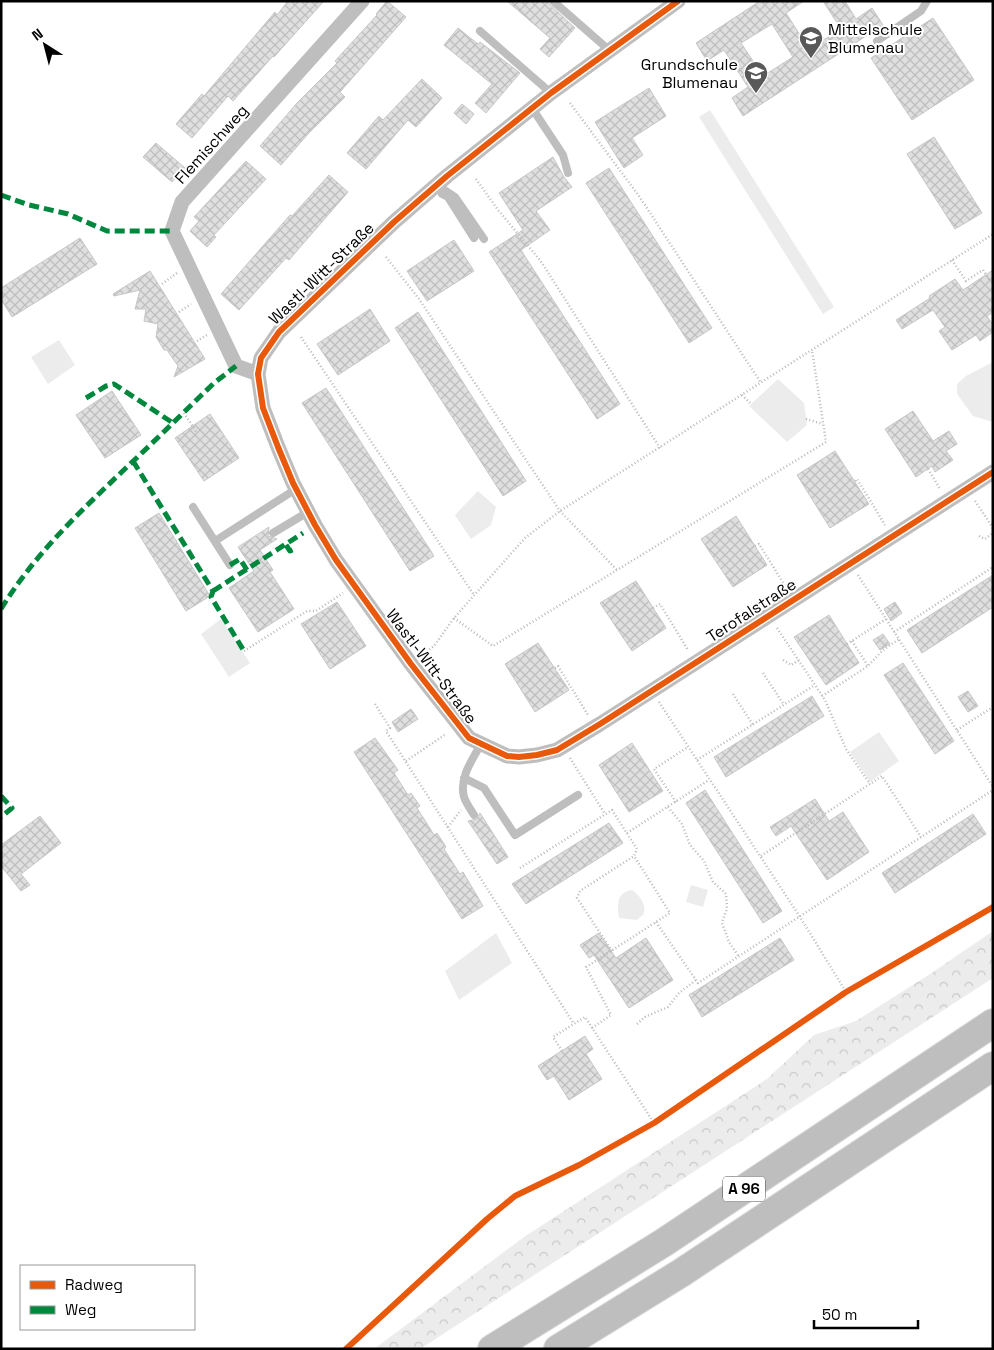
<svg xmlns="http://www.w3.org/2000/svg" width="994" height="1350" viewBox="0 0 994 1350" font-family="'Space Grotesk',sans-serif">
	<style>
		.green { fill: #ececec }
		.forest { fill: url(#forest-crowns) }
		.building { fill: url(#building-cross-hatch); stroke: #c7c7c7; fill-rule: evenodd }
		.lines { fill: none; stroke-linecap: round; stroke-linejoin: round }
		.highway-casing { stroke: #dbdbdb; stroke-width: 30 }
		.path { stroke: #b9b9b9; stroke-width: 2.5; stroke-dasharray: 1 2.5; stroke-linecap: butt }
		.lane { stroke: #bebebe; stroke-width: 8 }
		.street { stroke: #bebebe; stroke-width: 15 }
		.highway { stroke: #bebebe; stroke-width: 28 }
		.quiet { stroke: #00873e; stroke-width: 5; stroke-dasharray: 10 5; stroke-linecap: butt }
		.cycleway-casing { stroke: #fff; stroke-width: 9 }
		.cycleway { stroke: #e8590c; stroke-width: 6 }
		.labels { text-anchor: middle; stroke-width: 4; stroke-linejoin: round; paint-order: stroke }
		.shield { fill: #fff; stroke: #4c4c4c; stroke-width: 1 }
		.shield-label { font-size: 15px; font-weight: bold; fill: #000 }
		.poi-label { font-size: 16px; fill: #000; stroke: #fff; text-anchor: start }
		.street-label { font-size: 16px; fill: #000; stroke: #fff }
	</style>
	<defs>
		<pattern id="forest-crowns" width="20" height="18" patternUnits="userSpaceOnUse" patternTransform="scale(1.25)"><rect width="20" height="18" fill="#ececec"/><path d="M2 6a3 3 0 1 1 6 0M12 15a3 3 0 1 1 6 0" fill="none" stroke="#c9c9c9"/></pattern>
		<pattern id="building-cross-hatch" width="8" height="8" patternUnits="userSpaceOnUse" patternTransform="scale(1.25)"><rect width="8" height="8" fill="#dfdfdf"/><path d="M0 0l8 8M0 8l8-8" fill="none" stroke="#bebebe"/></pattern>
	</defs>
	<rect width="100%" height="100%" fill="#fff"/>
	<path class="green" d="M710,110L834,307L823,314L699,117Z
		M59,340L75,365L48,384L31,357Z
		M993,362V422L973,416L957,394V384L966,376Z
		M778,379L804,403L807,425L787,442L749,406Z
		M478,491L496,507L491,525L471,539L455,515Z
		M221,619L250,663L229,677L201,634Z
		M879,732L899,761L870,782L850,752Z
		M691,885L708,890L703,907L686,902Z
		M632,890C639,894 648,906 643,915C641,917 639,918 637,920L619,918C617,907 616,892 632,890Z
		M496,933L512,963L459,1000L445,971Z"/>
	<path class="forest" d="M993,931V978L420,1349H374L524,1237L767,1079L814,1035L856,1021L930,974Z"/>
	<path class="building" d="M288,1H324L274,57L273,56L233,101L228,96L192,138L176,124L202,94L204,96L275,12L277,15Z
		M387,1L406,17L340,92L345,97L308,134L281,165L260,146L297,103L337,63L335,61L377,15L376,14Z
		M507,1H546L575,28L549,57L540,49L550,38Z
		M760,1H804L786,13L809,49L841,29L823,1H845L856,19L872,8L883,25L743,116L732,98L748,87L724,50L707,61L696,43ZM772,24L793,57L763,76L741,43Z
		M933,18L974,80L912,120L871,58Z
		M458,28L478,44L480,42L520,73L486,113L475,103L492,84L444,45Z
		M422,79L442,98L416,127L408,120L366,169L347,153L379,116L383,120Z
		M649,88L666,116L632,138L643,155L624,168L595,122Z
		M462,104L474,114L466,124L454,113Z
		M934,137L982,213L955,229L907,154Z
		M156,143L185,168L172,182L143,157Z
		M553,157L564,177L572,187L536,211L550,230L521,250L620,404L597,419L489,252L523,230L499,193Z
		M246,161L266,179L214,235L216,237L207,247L190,231L199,221L194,217Z
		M609,168L712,328L689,343L586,183Z
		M329,175L348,192L289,260L286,258L239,310L221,294L290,215L292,216Z
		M80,238L97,264L12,317L1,299V288Z
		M454,240L474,271L427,301L407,271Z
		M993,270V312L987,316L993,325V332L980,341L976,335L952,350L939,331L945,327L933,310L902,329L896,320L930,298L929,296L955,279L963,290Z
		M150,271L205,359L174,377L178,366L167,350H164L156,337L158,324L144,321L146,309H135L140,290L114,296L113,294Z
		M370,309L390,341L338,375L317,344Z
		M418,312L526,481L503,496L395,328Z
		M326,388L434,556L410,571L302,403Z
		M112,391L141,435L105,458L76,415Z
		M913,411L933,441L949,431L957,444L946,451L953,460L935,472L932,466L916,477L885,429Z
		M210,414L239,458L204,481L175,438Z
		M835,451L869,504L830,528L797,475Z
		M159,513L210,596L186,611L135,528Z
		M736,516L767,565L733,587L701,539Z
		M269,527L268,536L277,539L260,550L273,570L270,572L294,609L258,632L229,588L254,571L238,547Z
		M993,575V607L922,653L907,630Z
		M636,581L666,628L632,651L600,603Z
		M337,602L366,646L330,669L301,624Z
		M895,602L902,613L891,621L884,609Z
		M829,615L859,663L826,685L794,637Z
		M883,634L890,644L880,650L873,640Z
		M538,643L569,690L535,712L505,664Z
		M903,663L954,741L935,754L884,675Z
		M968,691L978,706L968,712L958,697Z
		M812,696L824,716L726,777L714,757Z
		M411,709L418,719L398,732L392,722Z
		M375,738L398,770L394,773L408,795L411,793L420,806L417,808L426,822L434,835L437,833L446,847L444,849L460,874L463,872L483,906L462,919L354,752Z
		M632,743L663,791L629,812L599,765Z
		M705,790L782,911L763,923L686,803Z
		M815,799L829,821L843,812L869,852L827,880L791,826L776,836L770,827Z
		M480,813L508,857L497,864L468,821L477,819Z
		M973,814L986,834L895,893L882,873Z
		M40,816L61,843L21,874L30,885L21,891L1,866V845Z
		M609,823L623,843L526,904L512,884Z
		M599,933L616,958L646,938L673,980L629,1008L594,955L589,958L580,945Z
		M780,938L794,960L702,1017L689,995Z
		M585,1036L593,1049L586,1054L602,1079L569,1100L554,1076L547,1080L538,1066Z"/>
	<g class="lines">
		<g class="highway-casing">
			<path id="highway" d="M492,1349L663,1243L993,1023
				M558,1349L681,1273L993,1066"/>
		</g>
		<path class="path" d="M570,103L639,196L761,383
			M476,179L498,210L540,260L660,448
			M386,257L419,299L560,511L618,571
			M952,260L966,281L983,270L991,282
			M162,284L177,273
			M179,312L191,304
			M301,337L474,595
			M197,341L207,335
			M742,395L750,403
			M184,413L197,433
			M806,419L823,424
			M928,469L940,489
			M855,481L857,479L885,525
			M975,501L993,528
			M979,536L985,539L993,533
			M755,546L759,544L787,589
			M858,575L993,787
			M653,608L660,604L688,650
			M454,618L493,646L826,442L812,350
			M777,628L825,700L846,749L870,784
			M894,632L993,567
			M852,641L868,666
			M847,644L886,619
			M244,651L307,611H316L343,593
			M421,656L434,646L454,618L525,538L560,511L993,234
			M783,660L791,665L799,660
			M555,668L558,666L588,715
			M763,673L784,705
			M733,694L753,725
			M822,696L868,666L882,651L899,639
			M659,702L800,917L846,992
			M375,704L390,728L386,731L574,1024
			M957,730L993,707
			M570,758L605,814
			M697,760L815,685
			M406,761L446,734
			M676,802L654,769L688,747
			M668,807L682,824L690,845L704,861L713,882L726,894L727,908L722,923L729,942L739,957
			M448,827L461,810
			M627,833L709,780
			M761,856L882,776L921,837
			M520,868L612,810L637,849L634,856L670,913L586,967L611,1015L592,1028
			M656,922L698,983L993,790
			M612,951L577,898L580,891L634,856
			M637,1024L645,1017L668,1007L679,993L696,980
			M562,1051L553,1037L585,1017L654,1123"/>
		<path class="lane" d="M553,1L609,50
			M480,31L551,93
			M877,41L921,11L927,1
			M532,108L563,155L568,173
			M437,185L455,197L484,239
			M442,194L448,197L474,238
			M193,507L230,565
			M273,533L308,512
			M215,541L296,489
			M464,778L484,788L515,835L578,795
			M474,815C471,810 466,803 464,797C459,778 472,760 481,744"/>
		<path class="street" d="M678,1L551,93L447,176L394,222L279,332L261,358L258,374L263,408L278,447L293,483L315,525L336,560L411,664L469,738L507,756L519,757L537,755L557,750L600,724L993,472
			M258,374L236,366L172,231L182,202L362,1"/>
		<use href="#highway" class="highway"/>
		<path class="quiet" d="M1,195L29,205L68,214L107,231H172
			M86,398L106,386L114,384L173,423
			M133,461L213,591L211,597L244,651
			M286,545L290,551L295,549
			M230,565L240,559L247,570
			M213,591L303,533
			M1,609C36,552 82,510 129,465C158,438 186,410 214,383L236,366
			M1,796L12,808L1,817"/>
		<g class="cycleway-casing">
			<path id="cycleway" d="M678,1L551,93L447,176L394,222L279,332L261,358L258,374L263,408L278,447L293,483L315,525L336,560L411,664L469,738L507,756L519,757L537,755L557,750L600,724L993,472
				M346,1349L487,1219L515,1196L579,1165L654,1123L846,992L993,907"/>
		</g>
		<use href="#cycleway" class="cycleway"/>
	</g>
	<defs>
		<g id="school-pin" transform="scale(1.25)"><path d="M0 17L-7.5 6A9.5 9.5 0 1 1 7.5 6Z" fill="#595959" stroke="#fff"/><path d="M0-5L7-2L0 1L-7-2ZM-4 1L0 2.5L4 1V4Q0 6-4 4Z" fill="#fff"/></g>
	</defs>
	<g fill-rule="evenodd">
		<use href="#school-pin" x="811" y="38"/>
		<use href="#school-pin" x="756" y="73"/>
	</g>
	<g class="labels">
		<rect class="shield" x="723" y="1176.5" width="42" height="25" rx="4"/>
		<g class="shield-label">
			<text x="744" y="1194">A 96</text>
		</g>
		<g class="poi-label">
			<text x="828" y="35">Mittelschule<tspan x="828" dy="18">Blumenau</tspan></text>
			<text x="738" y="70" text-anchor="end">Grundschule<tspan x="738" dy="18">Blumenau</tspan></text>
		</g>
		<g class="street-label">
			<text transform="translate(211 144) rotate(-48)" y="6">Flemischweg</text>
			<text transform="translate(321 273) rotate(-44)" y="6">Wastl-Witt-Straße</text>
			<text transform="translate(751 610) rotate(-33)" y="6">Terofalstraße</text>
			<text transform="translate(432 666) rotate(53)" y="6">Wastl-Witt-Straße</text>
		</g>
	</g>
	<rect width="994" height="1350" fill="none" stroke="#000000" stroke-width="5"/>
	<rect x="20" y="1265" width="175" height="65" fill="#ffffff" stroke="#999999"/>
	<rect x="30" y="1281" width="25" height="8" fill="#e8590c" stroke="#999999"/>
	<text x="65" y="1290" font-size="15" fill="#000000">Radweg</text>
	<rect x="30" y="1306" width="25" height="8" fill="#00873e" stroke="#999999"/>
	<text x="65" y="1315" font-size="15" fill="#000000">Weg</text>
	<g transform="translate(45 45) rotate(324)" stroke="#ffffff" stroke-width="4" paint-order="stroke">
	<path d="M0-4L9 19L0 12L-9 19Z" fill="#000000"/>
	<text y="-8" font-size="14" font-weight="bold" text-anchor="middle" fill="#000000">N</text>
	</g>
	<path d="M814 1320v8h104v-8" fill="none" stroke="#000000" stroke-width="2.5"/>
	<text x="822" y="1320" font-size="15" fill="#000000" stroke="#ffffff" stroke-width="4" paint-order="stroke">50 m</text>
</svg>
